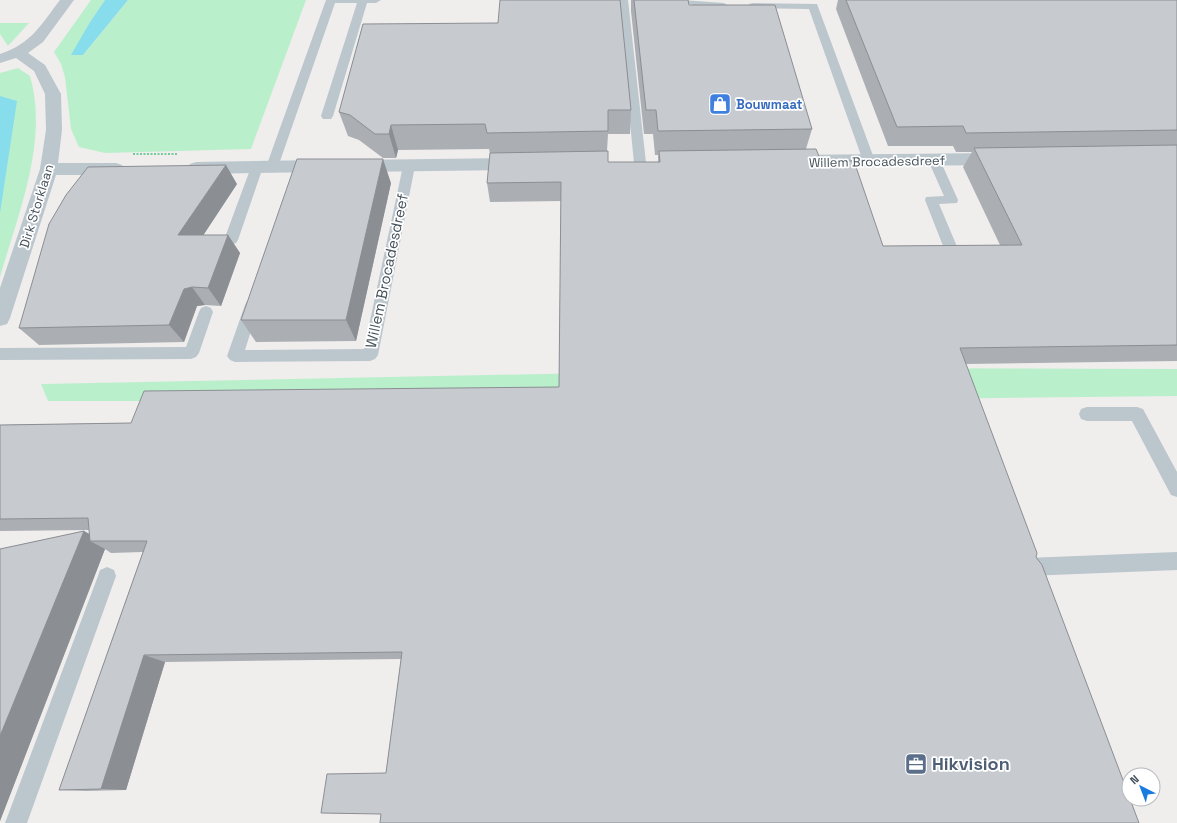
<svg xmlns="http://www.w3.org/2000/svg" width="1177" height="823" viewBox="0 0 1177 823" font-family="'Space Grotesk',sans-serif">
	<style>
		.green { fill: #baefcc }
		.water { fill: #87ddec }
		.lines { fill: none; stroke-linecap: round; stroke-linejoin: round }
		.path { stroke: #73cc9b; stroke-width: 2; stroke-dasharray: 2 1.5; stroke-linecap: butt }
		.service { fill: #bbc6cd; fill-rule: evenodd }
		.minor { fill: #bbc6cd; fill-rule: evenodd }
		.wall { fill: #abafb3 }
		.shaded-wall { fill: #8b8e92 }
		.building { fill: #c7cbd0; stroke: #8b8e92 }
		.labels { text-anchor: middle; stroke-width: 3.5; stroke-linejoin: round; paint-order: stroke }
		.far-shop-label { font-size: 13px; font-weight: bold; fill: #366cbe; stroke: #fff; text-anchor: start }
		.far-street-label { font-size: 13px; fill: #45525b; stroke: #fff }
		.street-label { font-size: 15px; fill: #45525b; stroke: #fff }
		.near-service-label { font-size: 18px; font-weight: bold; fill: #4e5e75; stroke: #fff; text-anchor: start }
	</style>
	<rect width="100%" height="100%" fill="#f0eded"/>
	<path class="green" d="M91,0H105L90,22L72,55H83L128,0H306L251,149L105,153L79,147L71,129L65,77L61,64L54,52Z
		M0,23H29L8,46L0,34Z
		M18,68L30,76C49,141 18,214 0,277V73Z
		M840,368L1177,369V396L729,401H48L41,384Z"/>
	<path class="water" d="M105,0H128L83,55H71L90,22Z
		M0,96L17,101L0,213Z"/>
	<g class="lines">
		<path class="path" d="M133,154H178"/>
		<path class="service" d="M326,0H381L376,3H367L333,116L331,119H323L321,116L357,3H335L278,167L276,170L272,171L268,170L266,167Z
			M618,0H628L646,163L644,166H636L634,163Z
			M682,0L724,3L729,6C720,15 694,5 683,2Z
			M753,3L817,4L875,161L873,164H865L863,161L809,9L749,8L748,6L749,4Z
			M934,156L938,157L940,160L958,200L957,203L939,204L961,256L959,260L954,261L949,260L947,256L925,200L926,197L944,196L928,160L930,157Z
			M409,162L413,163L415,166L378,355L375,359L370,361L235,362L230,360L227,356L245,305L247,301L252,299L257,301L259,305L245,350L364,349L403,166L405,163Z
			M257,163L261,164L263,167L238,240L236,243L231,245L226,243L224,240L251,167L253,164Z
			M206,306L211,308L213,312L199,353L196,357L191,359L0,360V348L186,347L199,312L201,308Z
			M1087,407H1137L1143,409L1177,472V497L1171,495L1132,421H1087L1081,419L1079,414L1081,409Z
			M1177,552V570L1027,576L1021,573L1018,567L1021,561L1027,558Z
			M107,567L114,570L116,576L27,823H5L98,576L100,570Z"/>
		<path class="minor" d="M60,0H74L43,42L28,53L45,65L61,94L62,130L58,163H116L122,165L125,169L122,173L116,175H56L10,318L7,324L0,326V288L40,169L46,130L45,94L34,71L16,58L0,63V54C31,44 41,25 60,0Z
			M996,153L1002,155L1004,159L1002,163L996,165L790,167L784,165L782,161L784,157L790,155Z
			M518,158L524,160L526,164L524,168L518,170L356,172L350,170L347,166L350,162L356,160Z
			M324,160L330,162L333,166L330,170L324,172L196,174L190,172L187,168L190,164L196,162Z"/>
	</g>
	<path class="wall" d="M631,0H688L689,5L812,129L806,149L821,161L883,246L1000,245L963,167L972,152H956L953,146H888L836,9L838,0H1177V361L966,364L386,773L401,659L165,662L126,790L86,791L59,790L143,552L111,553L105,549L0,821V549L84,531L89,534V530L0,531V425L131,423L559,387L561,201L490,202L487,183L490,154L489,149L398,150L396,158H383L359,140L348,136L339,112L363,24L631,110L630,134H608L607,151L608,162H658V155H655L653,134H644L631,11Z
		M391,183L356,341L256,342L241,320Z
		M237,184L203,235H228L240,253L221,306L205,305L197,306L184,342L39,345L19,328Z"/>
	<path class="shaded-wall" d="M391,125L398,150L396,158L389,134Z
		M383,159L391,183L356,341L346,320Z
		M226,165L237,184L191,254L178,235Z
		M228,235L240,253L221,306L208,288Z
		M192,287L205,305L197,306L184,342L169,325L184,289Z
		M84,531L102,541H90L105,549L0,821V736Z
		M144,655L165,662L126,790L101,789Z"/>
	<path class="building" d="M500,0H620L631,110H608V131L487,133L485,124L391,125L389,134H375L350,115L339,112L363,24L498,23Z
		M634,0H688L689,5H775L812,129L658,131L656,110H646Z
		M846,0H1177V130L966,133L963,126L897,127Z
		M1177,145V345L960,348L1037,553L1036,557L1042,565L1129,796V799H1130L1139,823H380L381,814L321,813L327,774L386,773L402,652L144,655L101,789L59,790L147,541H90L88,518L0,519V425L131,423L144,391L559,387L561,182L487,183L490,153L608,151V162H660L659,151L816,149L821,161H854L883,246L1022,245L974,148Z
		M297,159H383L346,320H241Z
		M226,165L178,235H228L208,288L192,287L184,289L169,325L19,328L49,224L66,195L88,167Z
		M84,531L0,736V549Z"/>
	<defs>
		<g id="shop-square" transform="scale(1.15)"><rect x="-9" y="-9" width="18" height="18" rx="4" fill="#3f7fe0" stroke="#fff"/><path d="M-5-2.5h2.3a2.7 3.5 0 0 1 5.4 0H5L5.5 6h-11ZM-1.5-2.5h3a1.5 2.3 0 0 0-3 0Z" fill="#fff"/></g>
		<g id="office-square" transform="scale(1.15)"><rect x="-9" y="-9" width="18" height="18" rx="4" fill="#5c6f8a" stroke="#fff"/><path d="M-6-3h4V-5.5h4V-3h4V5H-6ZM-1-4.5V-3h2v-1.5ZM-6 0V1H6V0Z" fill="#fff"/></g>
	</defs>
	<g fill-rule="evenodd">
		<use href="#shop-square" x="720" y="104"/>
		<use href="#office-square" x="916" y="764"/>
	</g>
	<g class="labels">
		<g class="far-shop-label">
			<text x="736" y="109">Bouwmaat</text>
		</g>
		<g class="far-street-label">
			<text transform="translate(877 161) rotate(-1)" y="5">Willem Brocadesdreef</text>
			<text transform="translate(36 206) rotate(-73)" y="5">Dirk Storklaan</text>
		</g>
		<g class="street-label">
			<text transform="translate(387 271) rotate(-78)" y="5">Willem Brocadesdreef</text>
		</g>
		<g class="near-service-label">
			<text x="932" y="770">Hikvision</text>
		</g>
	</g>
	<g transform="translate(1141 787) rotate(318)"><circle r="19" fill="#ffffff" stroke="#b5babd"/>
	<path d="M0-3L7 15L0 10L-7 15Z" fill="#187bdf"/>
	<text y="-6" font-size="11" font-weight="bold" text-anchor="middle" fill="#45525b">N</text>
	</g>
</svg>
